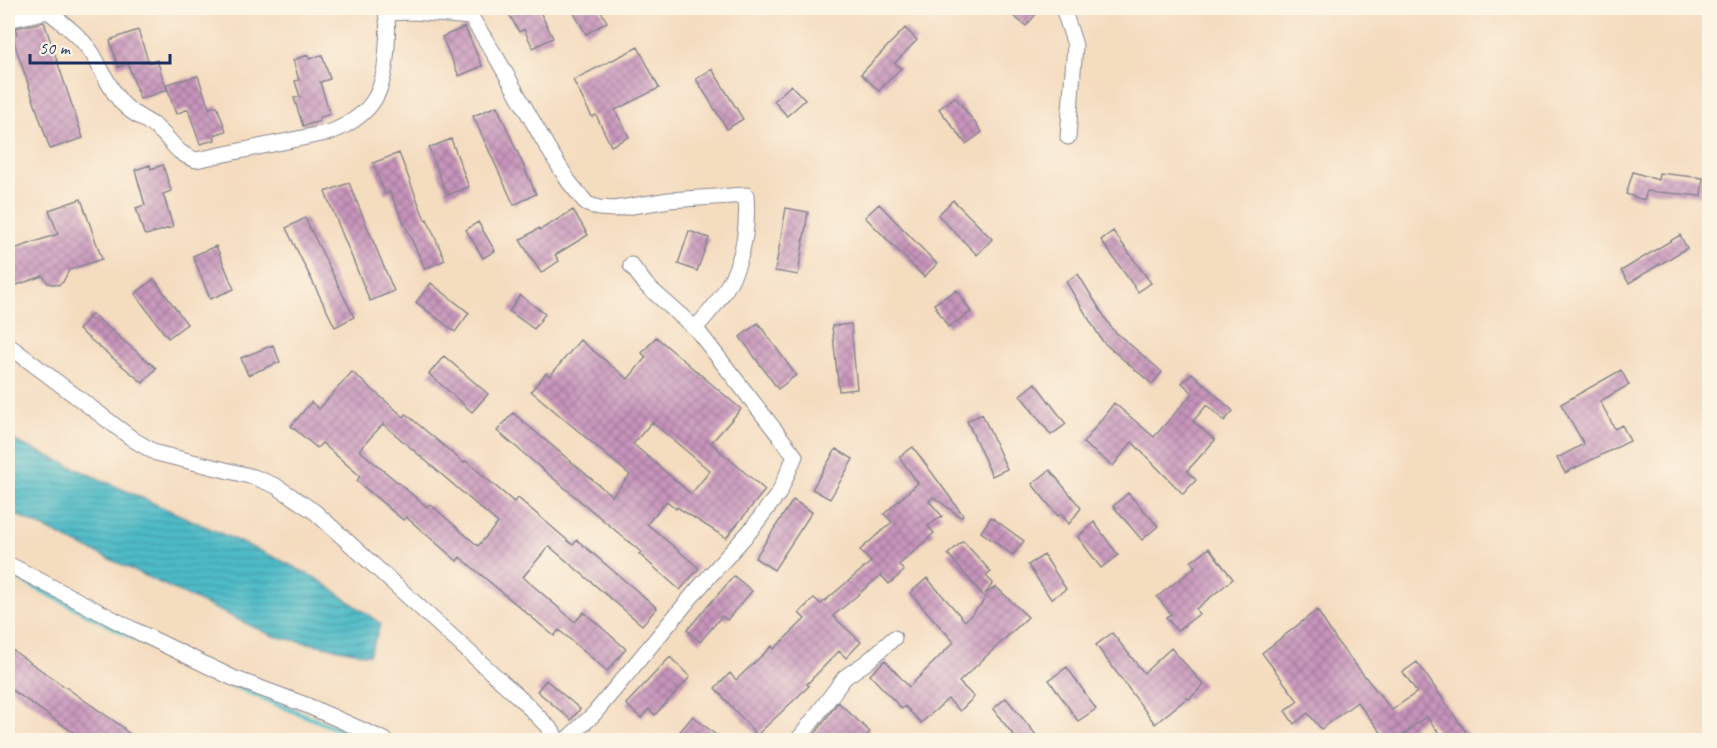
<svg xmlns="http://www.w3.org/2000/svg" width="1717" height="748" viewBox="0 0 1717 748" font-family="Caveat,sans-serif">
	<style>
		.water { fill: url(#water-rules); stroke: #347692; stroke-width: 1.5 }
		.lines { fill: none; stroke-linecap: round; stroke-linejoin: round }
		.stream { stroke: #4ebcc7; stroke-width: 5 }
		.building { fill: url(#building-cross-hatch); fill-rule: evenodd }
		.minor-casing { stroke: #88868e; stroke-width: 17 }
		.minor { stroke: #fff; stroke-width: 15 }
	</style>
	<defs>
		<pattern id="water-rules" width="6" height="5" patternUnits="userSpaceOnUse" patternTransform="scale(1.5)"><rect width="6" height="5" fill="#4ebcc7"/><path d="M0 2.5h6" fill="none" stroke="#4099a5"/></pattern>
		<pattern id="building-cross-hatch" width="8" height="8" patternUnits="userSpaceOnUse" patternTransform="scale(1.5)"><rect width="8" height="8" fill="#c794bb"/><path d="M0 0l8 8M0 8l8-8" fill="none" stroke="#a1799b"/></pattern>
	</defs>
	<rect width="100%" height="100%" fill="#fcf5e5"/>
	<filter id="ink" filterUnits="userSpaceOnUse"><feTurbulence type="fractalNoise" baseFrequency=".0167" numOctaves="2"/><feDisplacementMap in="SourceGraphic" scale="12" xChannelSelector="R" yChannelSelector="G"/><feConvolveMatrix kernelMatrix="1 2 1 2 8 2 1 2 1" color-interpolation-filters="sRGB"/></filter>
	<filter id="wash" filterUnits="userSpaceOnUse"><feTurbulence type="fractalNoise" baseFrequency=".008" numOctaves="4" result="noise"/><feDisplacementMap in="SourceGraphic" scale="24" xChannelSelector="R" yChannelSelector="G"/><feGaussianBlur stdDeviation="1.35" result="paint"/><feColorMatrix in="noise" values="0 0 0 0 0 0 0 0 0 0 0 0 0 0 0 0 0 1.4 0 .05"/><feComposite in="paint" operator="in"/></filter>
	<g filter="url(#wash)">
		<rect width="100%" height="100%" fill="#f4dcbf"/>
		<path class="water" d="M8,438L280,560L319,580L381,624L369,655L273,636L8,511Z"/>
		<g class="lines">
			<path class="stream" d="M8,573L154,648
				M189,665C246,693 306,715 364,740"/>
		</g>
		<g id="blocks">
			<path class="building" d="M521,8H538L553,38L533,48L524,29L519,32L509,14Z
				M571,8H599L607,22L586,34Z
				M1004,8H1041L1026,26Z
				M44,22L83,138L50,149L12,36L17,34L15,28Z
				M465,27L482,66L459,76L442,37Z
				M905,28L917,40L895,63L901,68L879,91L861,74Z
				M138,30L149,63L157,60L167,90L140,99L128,64L118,67L110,41L113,40L112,39Z
				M638,47L659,88L615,110L629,137L611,146L596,115L592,117L573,80Z
				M308,55L309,59L322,55L330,79L320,82L330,114L319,118L320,121L303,126L294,98L300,97L295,81L299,80L293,60Z
				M712,69L743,119L727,129L696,79Z
				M198,76L209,108L217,106L226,131L214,135L215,140L200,144L188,109L176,114L166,84Z
				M791,85L805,100L787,116L774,101Z
				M955,97L982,132L966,144L939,109Z
				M497,106L536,194L514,205L473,116Z
				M451,139L469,187L447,195L429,148Z
				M399,153L425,220L427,219L445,260L425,269L390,192L385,194L373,163Z
				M150,165L151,169L163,165L171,191L163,194L173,227L146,235L144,234L136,208L145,205L135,170Z
				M1633,172L1658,180L1659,173L1703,178L1701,196L1647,191L1644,200L1626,194Z
				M349,183L394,291L370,301L325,192Z
				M81,199L102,259L69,270L63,282L58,285L48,283L43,276L8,288V251L58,234L49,210Z
				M953,200L992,239L977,255L938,215Z
				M879,204L937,264L924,277L865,217Z
				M786,208L808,212L798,275L775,271Z
				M573,210L588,235L555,255L559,261L541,273L520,240L539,228L540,230Z
				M305,218L354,317L335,327L286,228Z
				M478,222L495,251L483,258L466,230Z
				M689,231L709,238L697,271L678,264Z
				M1113,231L1151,283L1138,292L1101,240Z
				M1680,235L1687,248L1629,283L1621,271Z
				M216,246L234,289L210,299L193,256Z
				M1078,274L1112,329L1162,372L1152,384L1103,342L1066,282Z
				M154,279L187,324L168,338L135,294Z
				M431,283L469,313L455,332L416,302Z
				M957,290L971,312L948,327L934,304Z
				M520,295L545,314L534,329L509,311Z
				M92,314L156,368L143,383L79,330Z
				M758,323L796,375L778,389L740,337Z
				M851,324L857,389L839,391L832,326Z
				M656,337L741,409L711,443L765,490L726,538L677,507L676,509L667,501L647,524L699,568L680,590L639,554L641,552L497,431L513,413L612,496L630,475L531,391L546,373L550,376L580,340L628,379L646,357L642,353ZM652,422L710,471L691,494L633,444Z
				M273,345L280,362L248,375L241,358Z
				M444,356L488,394L472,412L429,374Z
				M1621,370L1629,385L1600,401L1615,429L1622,425L1630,441L1565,473L1557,458L1584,444L1561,404Z
				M352,372L404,417L406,414L464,463L466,461L514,502L518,498L573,545L577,540L657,608L642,625L549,546L523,577L575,622L584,612L626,649L607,671L559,630L554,636L460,557L457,561L406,517L403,520L357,481L360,476L322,443L317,448L291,426L311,402L319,409ZM383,424L498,523L478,546L430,504L427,507L359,450Z
				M1192,373L1233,411L1224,421L1207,405L1193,421L1215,440L1187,471L1196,480L1183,494L1132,442L1113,466L1083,443L1114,403L1154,437L1193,393L1182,383Z
				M1035,383L1066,424L1051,435L1020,395Z
				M982,414L1007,469L992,476L967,421Z
				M913,447L963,515L961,517L933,497L929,501L942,516L928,526L934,533L899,565L904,571L889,584L881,575L833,616L861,642L846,658L839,651L807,684L809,686L757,735L715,688L730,673L736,680L772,646L774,649L805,619L799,613L814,598L821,604L871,562L860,550L892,522L884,514L918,483L899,457Z
				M836,449L853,459L830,499L812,489Z
				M1050,470L1081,508L1069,524L1061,514L1058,516L1032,484Z
				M1128,493L1158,526L1142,540L1113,506Z
				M793,500L812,512L774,570L755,558Z
				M991,517L1024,541L1013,555L981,532Z
				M1094,522L1118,555L1101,568L1078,537Z
				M963,541L991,572L986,576L993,583L985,594L996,587L1028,617L959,682L974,697L960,711L948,699L921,723L905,706L902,709L870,675L885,660L909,687L954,642L910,593L927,578L965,621L986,599L948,554Z
				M1209,548L1233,579L1196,609L1199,614L1177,631L1166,617L1171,614L1157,597L1195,567L1191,562Z
				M1044,555L1066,589L1051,599L1028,565Z
				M734,576L752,591L727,620L722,616L700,642L687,630Z
				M1317,610L1338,643L1392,710L1417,692L1403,672L1417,662L1472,741H1445L1426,716L1396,741H1388L1357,702L1321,729L1308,713L1294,724L1285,711L1298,701L1262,653Z
				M1112,633L1144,673L1171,648L1204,685L1189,699L1187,698L1155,724L1096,645Z
				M8,647L124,728L123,729L140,741H86L8,687Z
				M670,657L690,677L655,715L649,709L641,718L626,704Z
				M1067,667L1096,709L1078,721L1049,680Z
				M546,680L580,709L571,720L537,691Z
				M1006,698L1041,741H1018L993,709Z
				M838,702L870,732L862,741H810Z
				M693,716L723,741H672Z"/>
		</g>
	</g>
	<g filter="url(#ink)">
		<use href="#blocks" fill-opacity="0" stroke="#88868e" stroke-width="1.5"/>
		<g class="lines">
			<g class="minor-casing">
				<path id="minor" d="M1063,8L1075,45L1068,137
					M386,13L413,12L471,17L498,60L546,145L569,182L587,204L599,208L614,209L669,200L746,195C750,251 734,288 695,328
					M8,20L48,11C63,23 80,36 92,53C102,69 110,91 123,104C134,116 146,119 157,128C175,143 173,152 196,160L331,132C375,114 385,90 387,45C388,33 388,19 385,8
					M8,345L134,440L156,453L254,477L276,486L315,512L524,702L553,732L557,740
					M8,564L132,629L233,678L306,705L385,740
					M566,740L593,715L697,590L750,531L779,493L795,456L697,330L647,286L631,265
					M798,740L845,677L867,662L894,638"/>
			</g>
			<use href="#minor" class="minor"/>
		</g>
	</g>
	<rect width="1717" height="748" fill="none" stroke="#fcf5e5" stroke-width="30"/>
	<path d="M30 54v9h140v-9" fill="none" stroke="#1b2f5e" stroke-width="3"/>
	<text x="39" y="54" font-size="18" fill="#1b2f5e" stroke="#fcf5e5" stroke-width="4.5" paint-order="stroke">50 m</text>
</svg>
